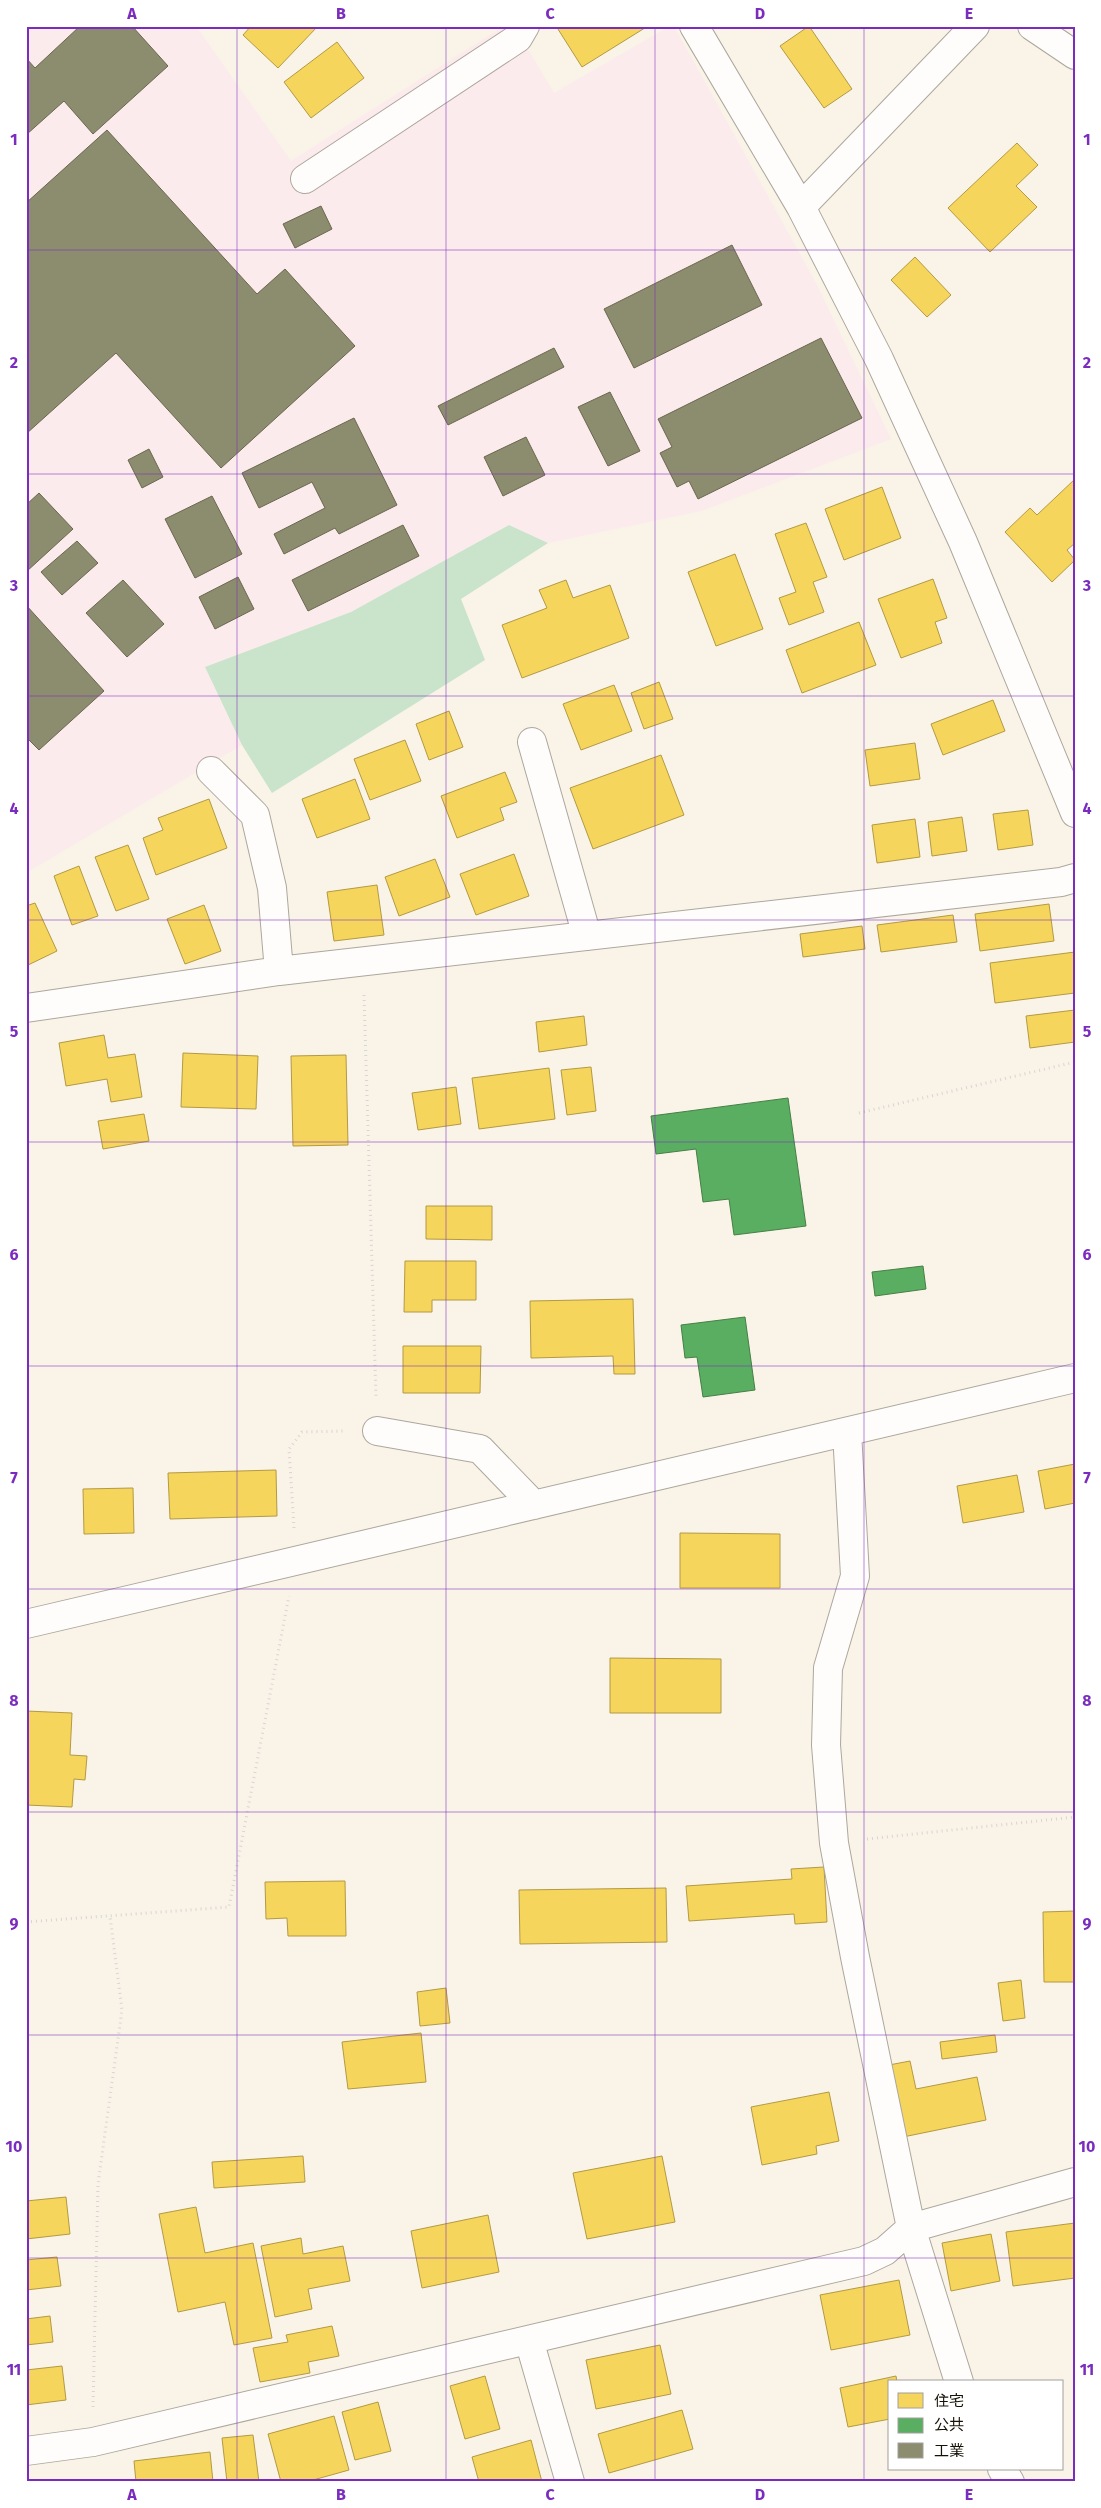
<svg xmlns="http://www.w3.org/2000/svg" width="1101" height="2508" viewBox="0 0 1101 2508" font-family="'Fira Sans','Noto Sans JP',sans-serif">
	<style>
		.industrial { fill: #fcebec }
		.green { fill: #c9e4cb }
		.homes { fill: #f6d55c; stroke: #b39a42 }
		.public { fill: #5aae61; stroke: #467f45 }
		.industry { fill: #8c8c6e; stroke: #69674e }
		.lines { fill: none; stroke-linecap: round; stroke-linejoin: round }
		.minor-casing { stroke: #ada79c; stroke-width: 30 }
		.path { stroke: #d8d6d3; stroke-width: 3; stroke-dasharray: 1 4; stroke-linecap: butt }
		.minor { stroke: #fefdfc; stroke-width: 28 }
		.grid { fill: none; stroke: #7b2cbf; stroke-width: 1; stroke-opacity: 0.55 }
		.neatline { fill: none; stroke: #7b2cbf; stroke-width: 2 }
		.grid-label { font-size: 16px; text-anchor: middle; font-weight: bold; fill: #7b2cbf }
	</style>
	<rect width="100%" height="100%" fill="#f9f3e8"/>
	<path class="industrial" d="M26,26H196L291,161L504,26H514L554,93L670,26H674L816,283L891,439L701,511L548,543L509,525L351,612L205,667L242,745L26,873Z"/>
	<path class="green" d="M509,525L548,543L461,599L485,660L272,793L242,745L205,667L351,612Z"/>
	<path class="homes" d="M251,26H318L278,68L243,35Z
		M556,26H648L582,67Z
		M809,26L852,89L824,108L780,46Z
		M337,42L364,78L311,118L284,82Z
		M1017,143L1038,165L1016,186L1037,207L990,252L948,208Z
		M915,257L951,295L927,317L891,280Z
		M1075,479V543L1067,550L1075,560L1052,582L1005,532L1030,508L1037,515Z
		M882,487L901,538L844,560L825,509Z
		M806,523L827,577L813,582L824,612L789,625L779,598L796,592L775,534Z
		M735,554L763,629L716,646L688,572Z
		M933,579L947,618L935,622L942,643L901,658L878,599Z
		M566,580L573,598L610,585L629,638L522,678L502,625L547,608L539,590Z
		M859,622L876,665L802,693L786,650Z
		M659,682L673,719L644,729L631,693Z
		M614,685L632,731L581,750L563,704Z
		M993,700L1005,731L943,755L931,724Z
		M449,711L463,747L429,760L416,724Z
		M405,740L421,781L370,800L354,759Z
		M915,743L920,779L870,786L865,750Z
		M661,755L684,815L593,849L570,788Z
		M505,772L517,802L500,808L504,820L457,838L441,796Z
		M355,779L370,819L317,838L302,799Z
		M209,799L227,848L156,875L143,838L163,830L158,818Z
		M1028,810L1033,845L998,850L993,814Z
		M962,817L967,851L932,856L928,822Z
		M915,819L920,857L877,863L872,825Z
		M128,845L149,899L116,911L95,857Z
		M514,854L529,896L476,915L460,874Z
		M435,859L450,897L399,916L385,877Z
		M79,866L98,916L72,925L54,876Z
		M377,885L384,935L334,941L327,892Z
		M35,903L57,951L26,966V906Z
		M1049,904L1054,941L980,951L975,914Z
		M204,905L221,951L185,964L167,919Z
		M953,915L957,942L881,952L877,925Z
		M862,926L865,949L803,957L800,934Z
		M1075,952V993L995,1003L990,963Z
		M1075,1010V1042L1030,1048L1026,1016Z
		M584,1016L587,1045L539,1052L536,1022Z
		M104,1035L108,1058L135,1054L142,1097L111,1102L107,1079L66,1086L59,1043Z
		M183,1053L258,1056L256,1109L181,1107Z
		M346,1055L348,1145L293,1146L291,1056Z
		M591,1067L596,1111L567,1115L561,1070Z
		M549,1068L555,1119L479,1129L472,1078Z
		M456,1087L461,1124L418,1130L412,1093Z
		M144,1114L149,1141L103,1149L98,1121Z
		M426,1206H492V1240L426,1239Z
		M405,1261H476V1300H432V1312H404Z
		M633,1299L635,1374H614L613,1356L531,1358L530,1301Z
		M403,1346H481L480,1393H403Z
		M1075,1464V1503L1045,1509L1038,1471Z
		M276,1470L277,1516L170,1519L168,1473Z
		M1017,1475L1024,1512L963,1523L957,1486Z
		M133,1488L134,1533L84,1534L83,1489Z
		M680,1533L780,1534V1588H680Z
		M610,1658L721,1659V1713H610Z
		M26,1711L72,1713L70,1755L87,1756L85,1780L74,1779L72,1807L26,1805Z
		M824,1867L827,1922L795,1924L794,1914L689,1921L686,1886L792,1879L791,1869Z
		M345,1881L346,1936H288L287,1918L266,1919L265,1882Z
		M666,1888L667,1942L520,1944L519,1890Z
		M1075,1911V1982H1044L1043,1912Z
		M1021,1980L1025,2018L1003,2021L998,1983Z
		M446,1988L450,2023L420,2026L417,1992Z
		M421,2033L426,2082L348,2089L342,2042Z
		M995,2035L997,2052L942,2059L940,2042Z
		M910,2061L916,2089L977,2077L986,2120L903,2137L889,2065Z
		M829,2092L839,2141L816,2146L817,2154L762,2165L751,2107Z
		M303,2156L305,2182L214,2188L212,2162Z
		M662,2156L675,2222L587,2239L573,2173Z
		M66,2197L70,2234L26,2239V2201Z
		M196,2207L205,2253L253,2243L272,2338L234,2345L225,2302L178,2312L159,2214Z
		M488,2215L499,2272L422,2288L411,2231Z
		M1075,2223V2278L1013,2286L1006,2232Z
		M991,2234L1000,2281L951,2291L942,2243Z
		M301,2238L303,2254L343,2246L350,2281L308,2289L312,2309L275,2317L261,2246Z
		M57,2257L61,2286L26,2290V2260Z
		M899,2280L910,2335L831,2350L820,2295Z
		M50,2316L53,2342L26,2345V2319Z
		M332,2326L339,2356L308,2362L310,2373L260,2382L253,2348L288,2342L286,2335Z
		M660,2345L671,2394L596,2409L586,2360Z
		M62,2366L66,2400L26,2405V2370Z
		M485,2376L500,2429L465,2439L450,2386Z
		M896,2376L897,2382H890V2419L848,2427L840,2388Z
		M378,2402L391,2451L355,2460L342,2412Z
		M682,2410L693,2449L609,2473L598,2434Z
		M334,2416L349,2470L306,2482H281L268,2434Z
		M253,2435L259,2482H227L222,2438Z
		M531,2440L542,2482H479L472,2457Z
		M210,2452L213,2482H136L134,2461Z"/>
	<path class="public" d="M788,1098L806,1226L734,1235L729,1199L703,1202L696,1149L656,1154L651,1116Z
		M923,1266L926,1289L875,1296L872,1272Z
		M745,1317L755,1390L703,1397L697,1357L685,1358L681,1325Z"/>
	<path class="industry" d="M80,26H132L168,66L93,134L64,101L26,135V58L35,68Z
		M107,130L257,294L285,269L355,346L221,468L116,353L26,434V203Z
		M321,206L332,229L295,248L283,224Z
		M732,245L762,305L634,368L604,309Z
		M821,338L862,418L698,499L689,481L677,487L660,453L672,447L658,419Z
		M554,348L564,367L448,425L438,406Z
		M610,392L640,451L608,466L578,407Z
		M354,418L397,505L339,534L335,528L284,554L274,534L325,508L312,482L259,508L242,473Z
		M526,437L545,475L503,496L484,457Z
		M149,449L163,477L142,488L128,460Z
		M39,493L73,529L26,572V505Z
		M212,496L242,554L195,578L165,519Z
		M403,525L419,556L308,611L292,580Z
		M77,541L98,563L62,595L41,572Z
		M238,577L254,609L215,629L199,597Z
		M123,580L164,624L127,657L86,613Z
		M26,605L104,691L39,750L26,737Z"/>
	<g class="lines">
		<g class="minor-casing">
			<path id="minor" d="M694,26L801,207L879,359L963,542L1075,813
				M1032,26L1075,55
				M305,179L518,38L525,26
				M801,207L975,26
				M532,742L587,936
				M211,771L255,815L272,888L279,971
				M26,1008L279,971L1061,882L1075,878
				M377,1431L480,1449L534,1505
				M847,1432L855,1576L828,1668L826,1745L834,1843L855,1957L911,2228L959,2382
				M26,1624L1075,1378
				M529,2340L570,2482
				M26,2451L93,2442L864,2261L885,2251L911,2228L1075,2182
				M1002,2469L1010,2482"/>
		</g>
		<path class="path" d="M364,995L376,1398
			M859,1113L1075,1062
			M294,1528L289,1449L302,1432L343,1431
			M867,1839L1075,1817
			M26,1922L229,1907L289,1596
			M93,2407L98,2184L122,2010L110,1916"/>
		<use href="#minor" class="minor"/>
	</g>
	<path class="grid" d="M237,26V2482M446,26V2482M655,26V2482M864,26V2482M26,250H1075M26,474H1075M26,696H1075M26,920H1075M26,1142H1075M26,1366H1075M26,1589H1075M26,1812H1075M26,2035H1075M26,2258H1075"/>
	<rect width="1101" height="2508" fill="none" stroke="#ffffff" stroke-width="55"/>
	<rect x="888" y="2380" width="175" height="90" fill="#ffffff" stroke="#a2a09b"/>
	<rect x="898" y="2393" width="25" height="15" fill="#f6d55c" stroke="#a2a09b"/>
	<text x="934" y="2406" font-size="15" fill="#161105">住宅</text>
	<rect x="898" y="2418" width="25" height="15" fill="#5aae61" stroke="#a2a09b"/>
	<text x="934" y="2430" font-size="15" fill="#161105">公共</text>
	<rect x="898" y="2443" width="25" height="15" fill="#8c8c6e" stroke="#a2a09b"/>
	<text x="934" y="2456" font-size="15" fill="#161105">工業</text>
	<rect x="28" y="28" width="1046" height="2452" class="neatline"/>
	<g class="grid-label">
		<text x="132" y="19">A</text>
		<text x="341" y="19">B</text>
		<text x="550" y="19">C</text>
		<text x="760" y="19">D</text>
		<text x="969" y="19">E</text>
		<text x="14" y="145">1</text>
		<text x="1087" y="145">1</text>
		<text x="14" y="368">2</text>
		<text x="1087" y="368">2</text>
		<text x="14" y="591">3</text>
		<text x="1087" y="591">3</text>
		<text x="14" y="814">4</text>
		<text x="1087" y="814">4</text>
		<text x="14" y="1037">5</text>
		<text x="1087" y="1037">5</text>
		<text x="14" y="1260">6</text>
		<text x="1087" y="1260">6</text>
		<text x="14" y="1483">7</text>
		<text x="1087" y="1483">7</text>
		<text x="14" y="1706">8</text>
		<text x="1087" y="1706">8</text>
		<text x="14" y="1929">9</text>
		<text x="1087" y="1929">9</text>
		<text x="14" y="2152">10</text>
		<text x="1087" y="2152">10</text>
		<text x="14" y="2375">11</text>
		<text x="1087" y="2375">11</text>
		<text x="132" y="2500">A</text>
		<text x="341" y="2500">B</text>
		<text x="550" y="2500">C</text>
		<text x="760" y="2500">D</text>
		<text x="969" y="2500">E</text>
	</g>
</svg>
